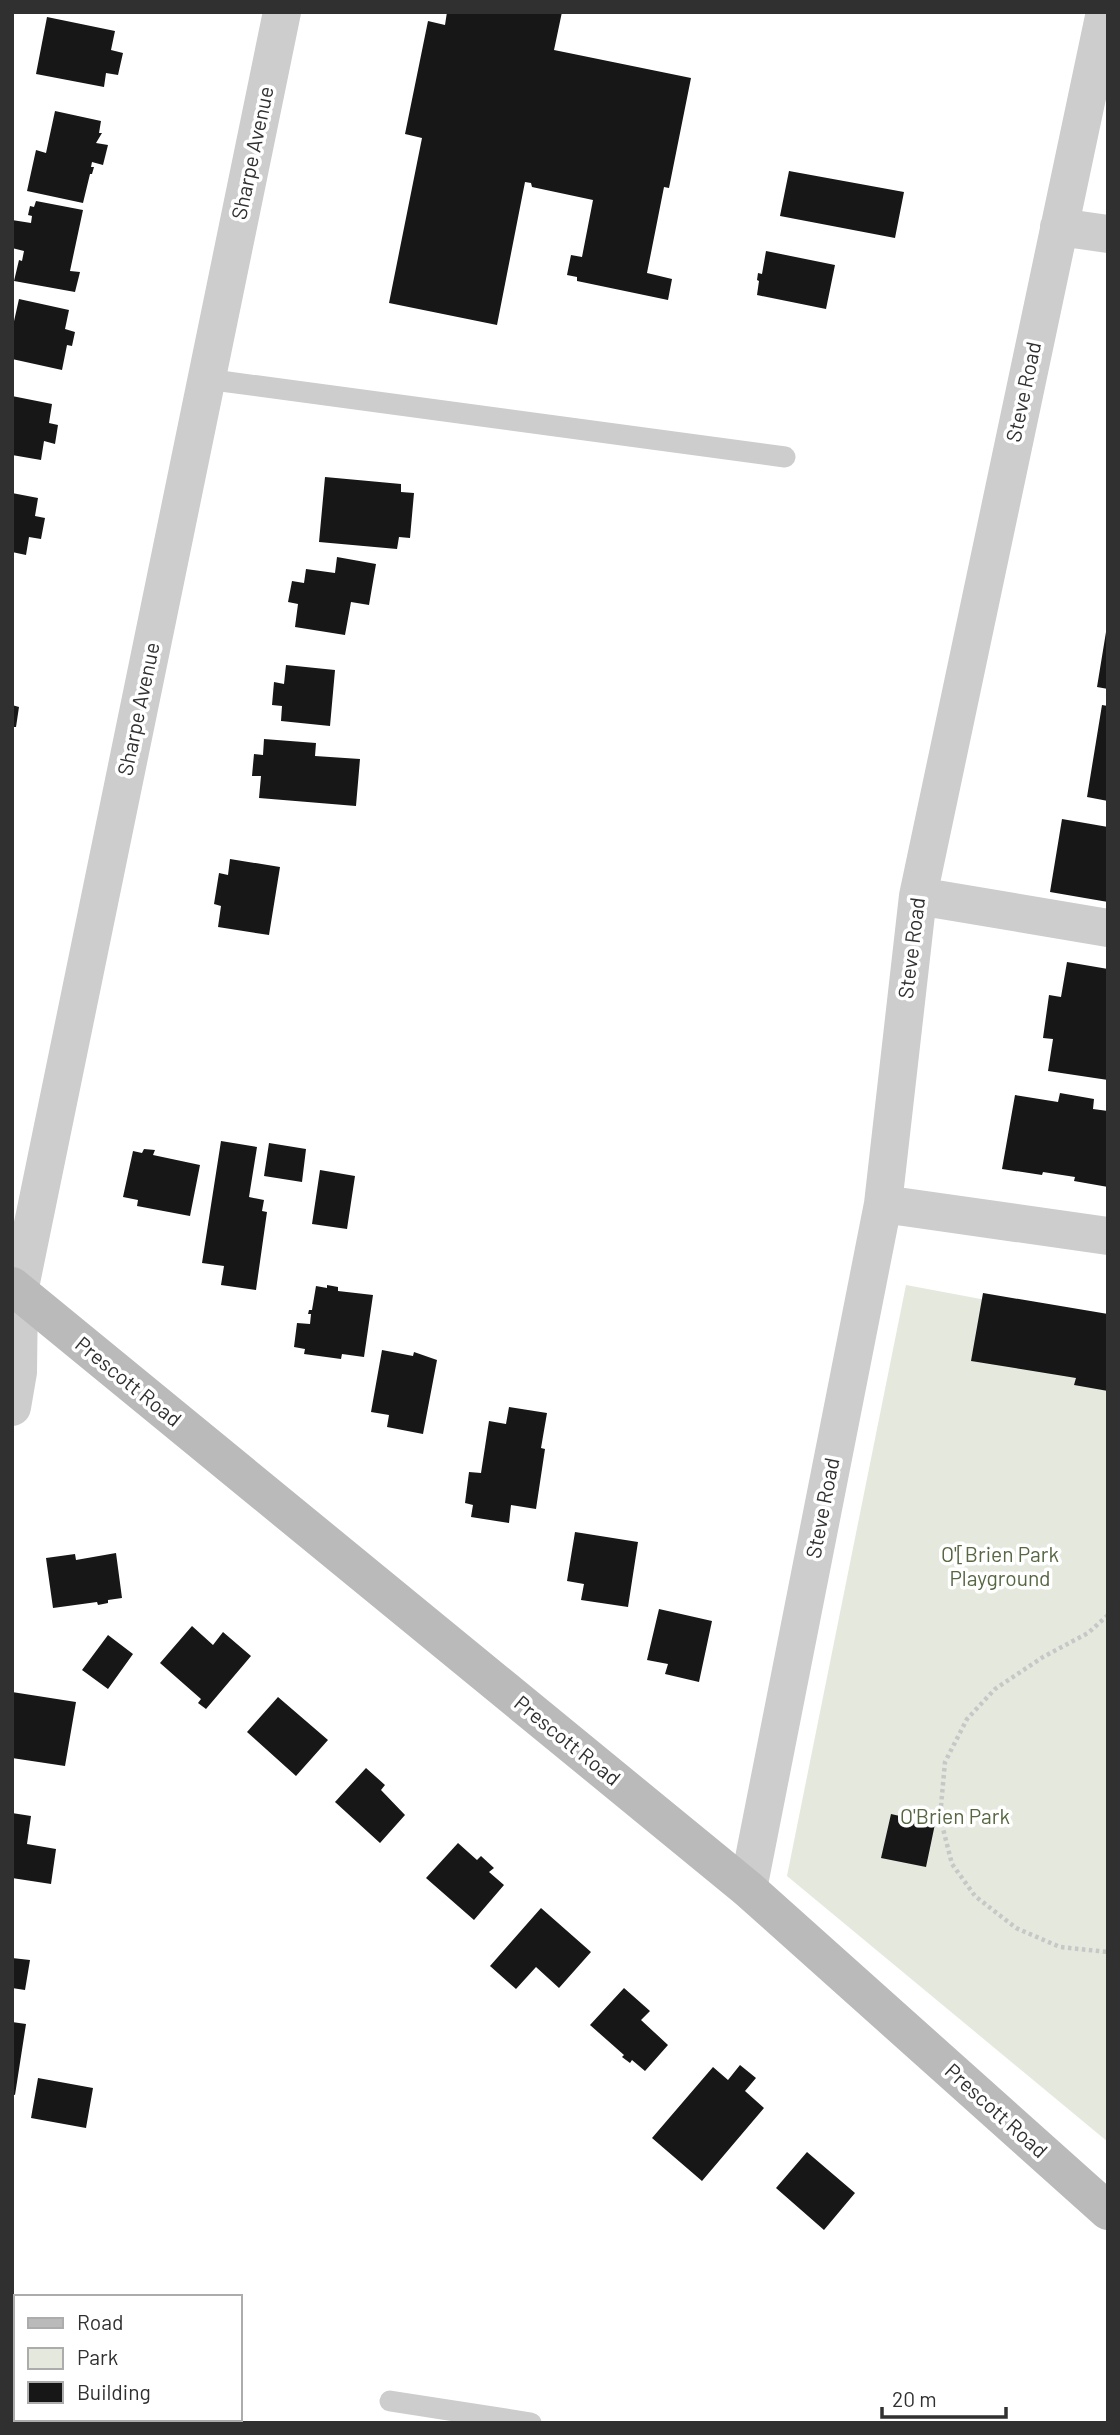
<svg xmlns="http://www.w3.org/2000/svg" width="1120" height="2435" viewBox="0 0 1120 2435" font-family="Barlow,sans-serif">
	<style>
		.green { fill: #e4e8dd }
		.building { fill: #171717 }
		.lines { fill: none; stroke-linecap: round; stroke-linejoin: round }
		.path { stroke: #c7c7c7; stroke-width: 4.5; stroke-dasharray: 3.5 3.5; stroke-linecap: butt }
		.service { stroke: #cdcdcd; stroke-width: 21 }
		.minor { stroke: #cdcdcd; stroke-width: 38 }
		.tertiary { stroke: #cdcdcd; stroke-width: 38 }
		.secondary { stroke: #bababa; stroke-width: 38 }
		.labels { text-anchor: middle; stroke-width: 7; stroke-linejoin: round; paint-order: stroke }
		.street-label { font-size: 21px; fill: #303030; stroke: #fff }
		.park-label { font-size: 21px; fill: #566742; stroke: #fff }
	</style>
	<rect width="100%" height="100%" fill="#fff"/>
	<path class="green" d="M906,1285L1108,1323V2142L787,1876Z"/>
	<path class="building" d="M447,12H562L554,50L691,78L669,188L664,187L647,273L672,279L668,300L577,281V277L567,275L571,255L582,257L593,200L532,187L531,183L525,182L497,325L389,303L422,138L405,134L428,21L445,25Z
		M47,17L115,31L111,50L123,53L118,75L106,73L104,87L36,74Z
		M55,111L101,121L99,133H102L96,143L108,145L103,165L92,162L91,167H94L92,174H90L83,203L27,191L36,150L46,153Z
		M789,171L904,192L895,238L780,216Z
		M36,201L83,210L70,271L80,272L75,292L14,281L19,260L22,261L24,251L12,248V220L31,223L32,216L28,215L30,206L34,207Z
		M766,251L835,265L826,309L757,295L759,281L757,280L758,273L762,274Z
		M19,299L69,310L65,329L75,332L72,346L67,345L62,370L12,359V330Z
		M12,396L52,404L49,423L58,425L55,444L44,441L41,460L12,455Z
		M325,477L401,484V492L414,493L410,538L399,537L397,549L319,542Z
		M12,493L38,498L35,516L45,518L41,539L29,537L26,555L12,552Z
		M337,557L376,564L369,605L351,602L345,635L295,627L298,604L288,602L292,581L304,583L306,569L335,573Z
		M1106,632L1108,633V689L1097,687Z
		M286,665L335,670L330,726L281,721L282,706L272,705L274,682L284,684Z
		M12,705L19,707L16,727H12Z
		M1102,705L1108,706V801L1087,797Z
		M264,739L316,743L315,756L360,759L356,806L259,798L261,776H252L254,754L263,755Z
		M1062,819L1108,827V902L1050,892Z
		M230,859L280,867L269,935L218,927L221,906L214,904L219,873L228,875Z
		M1067,962L1108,969V1080L1048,1071L1053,1039L1043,1038L1049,995L1061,997Z
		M1060,1093L1094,1099L1093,1109L1108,1111V1187L1074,1181L1075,1177L1043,1172L1042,1175L1002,1169L1015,1095L1058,1102Z
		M221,1141L257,1147L249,1197L264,1200L262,1211L267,1212L256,1290L221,1285L224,1266L202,1263Z
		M269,1143L306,1149L302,1182L264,1176Z
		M144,1149L155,1150L153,1155L200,1165L190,1216L137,1206L138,1200L123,1197L133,1151L142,1153Z
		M320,1170L355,1176L347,1229L312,1224Z
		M327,1285L338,1287V1291L373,1295L364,1357L342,1354L341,1359L304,1354L305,1349L294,1347L297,1323L310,1324L311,1314H308L309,1310H312L316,1286L327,1288Z
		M983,1293L1108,1314V1391L1074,1385L1076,1378L971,1361Z
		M382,1350L413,1356L414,1352L437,1360L423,1434L387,1427L389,1415L371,1412Z
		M509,1407L547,1413L541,1448L545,1449L536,1509L511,1505L509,1523L471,1517L473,1505L465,1503L469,1472L481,1473L489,1421L506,1424Z
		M575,1532L638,1542L628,1607L581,1600L584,1584L567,1581Z
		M116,1553L122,1598L108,1600V1603L98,1605L97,1602L53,1608L46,1558L75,1554L76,1560Z
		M659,1609L712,1621L699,1682L665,1674L668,1664L647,1660Z
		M192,1626L213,1645L223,1632L251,1656L206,1709L198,1703L201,1699L160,1663Z
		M108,1635L133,1654L108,1689L82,1670Z
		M12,1692L76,1702L65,1766L12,1758Z
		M278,1697L328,1740L296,1776L247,1732Z
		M366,1768L385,1785L381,1790L405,1815L380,1843L335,1802Z
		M12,1813L31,1816L27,1844L56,1849L51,1884L12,1878Z
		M891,1814L935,1824L926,1867L881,1858Z
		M458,1843L477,1860L481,1856L494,1868L489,1872L504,1885L474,1920L426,1878Z
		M541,1908L591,1952L559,1988L536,1967L516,1989L490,1966Z
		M12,1958L30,1960L25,1990L12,1988Z
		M624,1988L650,2011L641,2020L668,2045L645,2071L632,2060L630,2063L622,2057L624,2055L590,2025Z
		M12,2022L26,2024L15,2095L12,2094Z
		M740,2065L756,2078L745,2091L764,2108L702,2181L652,2138L713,2067L728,2080Z
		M38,2078L93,2088L86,2128L31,2118Z
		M807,2152L855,2193L824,2230L776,2188Z"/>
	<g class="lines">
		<path class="path" d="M1108,1615L1088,1633L1043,1657L995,1689L967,1719L945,1762L940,1817L952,1864L975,1896L1016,1928L1060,1947L1108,1952"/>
		<path class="service" d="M206,379L785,457
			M390,2401L531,2423"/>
		<path class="minor" d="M1059,227L1108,234
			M918,896L1108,928
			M883,1204L1108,1236
			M748,1889L883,1204L918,896L1105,12"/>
		<path class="tertiary" d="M12,1407L18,1372L19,1292L282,12"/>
		<path class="secondary" d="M12,1286L748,1889L1108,2211"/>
	</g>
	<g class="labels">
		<g class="street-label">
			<text transform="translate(253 153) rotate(-78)" y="7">Sharpe Avenue</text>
			<text transform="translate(1024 392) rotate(-78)" y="7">Steve Road</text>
			<text transform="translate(139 709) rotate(-78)" y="7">Sharpe Avenue</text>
			<text transform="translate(912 948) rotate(-83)" y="7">Steve Road</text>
			<text transform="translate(128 1382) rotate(39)" y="7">Prescott Road</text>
			<text transform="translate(823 1508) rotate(-79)" y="7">Steve Road</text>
			<text transform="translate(567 1741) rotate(39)" y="7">Prescott Road</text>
			<text transform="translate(996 2111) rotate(42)" y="7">Prescott Road</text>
		</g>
		<g class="park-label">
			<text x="1000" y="1562">O'[Brien Park<tspan x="1000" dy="24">Playground</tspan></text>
			<text x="955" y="1824">O'Brien Park</text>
		</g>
	</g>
	<rect width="1120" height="2435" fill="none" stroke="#303030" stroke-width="28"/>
	<rect x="14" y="2295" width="228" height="126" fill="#ffffff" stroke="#acacac" stroke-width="2"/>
	<rect x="28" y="2318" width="35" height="10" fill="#bababa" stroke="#acacac" stroke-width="2"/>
	<text x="77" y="2330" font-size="21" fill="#303030">Road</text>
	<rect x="28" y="2348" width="35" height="21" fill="#e4e8dd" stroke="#acacac" stroke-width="2"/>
	<text x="77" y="2365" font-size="21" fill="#303030">Park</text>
	<rect x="28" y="2382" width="35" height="21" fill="#171717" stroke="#acacac" stroke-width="2"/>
	<text x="77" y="2400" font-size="21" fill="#303030">Building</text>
	<path d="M882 2407v10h124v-10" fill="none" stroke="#303030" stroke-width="3.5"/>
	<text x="892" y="2407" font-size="21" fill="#303030" stroke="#ffffff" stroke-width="5" paint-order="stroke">20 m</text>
</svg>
